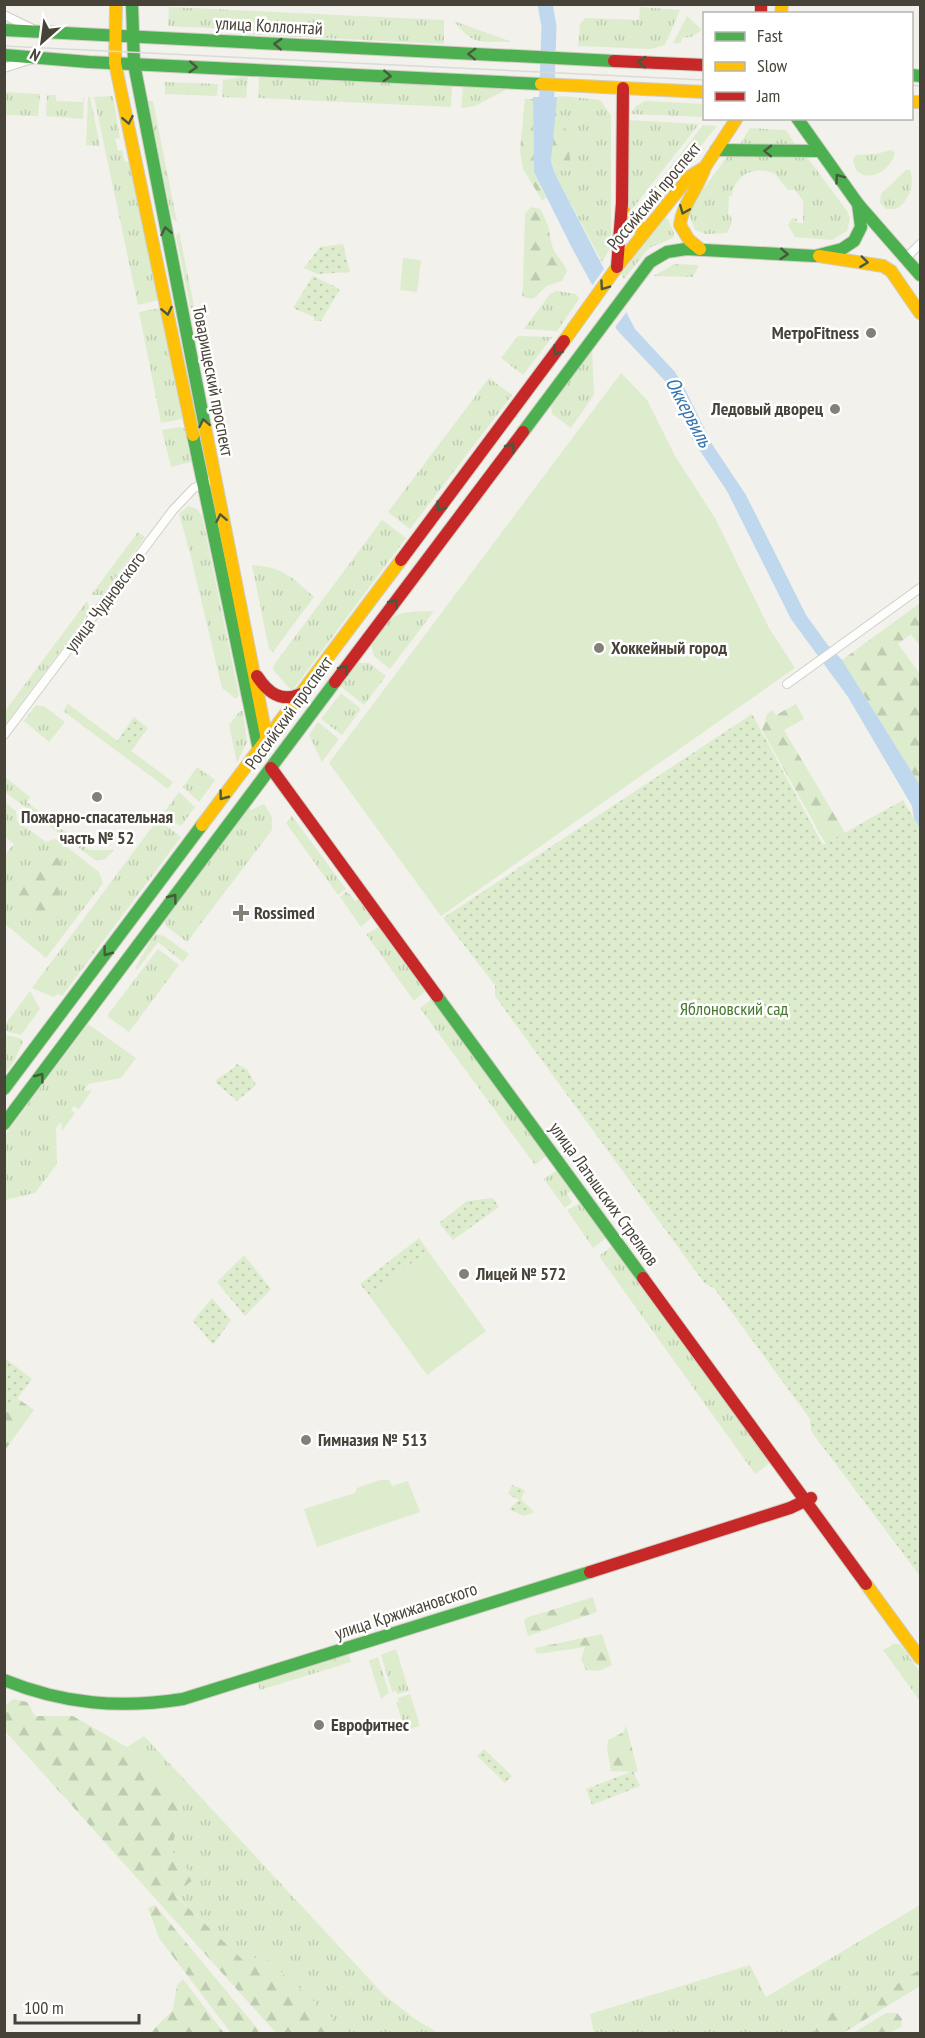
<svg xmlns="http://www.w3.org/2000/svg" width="925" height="2038" font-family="'PT Sans Narrow',sans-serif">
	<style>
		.grass { fill: url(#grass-tufts) }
		.forest { fill: url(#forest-firs) }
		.park { fill: url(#park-dots) }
		.pitch { fill: #ddeccd }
		.water { fill: #bfd8ed }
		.pier { fill: #f2f1ec }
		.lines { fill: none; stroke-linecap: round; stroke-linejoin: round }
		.river { stroke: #bfd8ed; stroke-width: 15 }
		.street-casing { stroke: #d0ceca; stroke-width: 10 }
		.fast-casing { stroke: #d0cec3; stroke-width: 14 }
		.slow-casing { stroke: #d0cec3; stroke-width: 14 }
		.jam-casing { stroke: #d0cec3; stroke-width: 14 }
		.street { stroke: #fdfdfc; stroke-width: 8 }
		.fast { stroke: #4caf50; stroke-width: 12 }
		.slow { stroke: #ffc107; stroke-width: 12 }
		.jam { stroke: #c62828; stroke-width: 12 }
		.tram { stroke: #dadad9; stroke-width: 1.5 }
		.oneway { stroke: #49593d }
		.poi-dot { fill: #848077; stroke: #fff; stroke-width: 2 }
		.labels { text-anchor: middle; stroke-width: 5; stroke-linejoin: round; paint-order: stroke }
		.street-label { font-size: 18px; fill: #484338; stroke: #fff }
		.poi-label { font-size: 18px; font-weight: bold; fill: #484338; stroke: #fff; text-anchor: start }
		.park-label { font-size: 18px; fill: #44782c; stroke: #fff }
		.water-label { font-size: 20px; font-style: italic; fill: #3474b1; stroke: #fff }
	</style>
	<defs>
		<pattern id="grass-tufts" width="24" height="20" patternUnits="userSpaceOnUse" patternTransform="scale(1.5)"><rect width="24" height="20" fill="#ddeccd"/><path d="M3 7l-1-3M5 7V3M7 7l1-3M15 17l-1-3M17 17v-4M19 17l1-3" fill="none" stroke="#bfccb1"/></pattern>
		<pattern id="forest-firs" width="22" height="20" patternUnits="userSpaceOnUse" patternTransform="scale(1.5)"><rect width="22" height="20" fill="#ddeccd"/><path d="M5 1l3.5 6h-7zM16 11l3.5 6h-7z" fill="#bfccb1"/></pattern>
		<pattern id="park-dots" width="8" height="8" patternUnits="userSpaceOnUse" patternTransform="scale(1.5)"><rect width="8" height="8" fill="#ddeccd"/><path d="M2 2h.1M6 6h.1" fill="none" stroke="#bfccb1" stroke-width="1.8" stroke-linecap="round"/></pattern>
	</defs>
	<rect width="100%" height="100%" fill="#f2f1ec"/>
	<g class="grass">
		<polygon points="169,7 444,20 444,44 245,34 229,29 168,26"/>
		<polygon points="640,7 680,10 665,45 651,49 578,46 580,24 585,18 639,20"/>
		<polygon points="687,16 702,30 691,37 682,38 681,43 673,43"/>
		<path d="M 454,21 L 512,42 C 481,41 474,47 454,21 Z"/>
		<polygon points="248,76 246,98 222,97 223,80"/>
		<polygon points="259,77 452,86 451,107 258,98"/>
		<polygon points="165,82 218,84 217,96 165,94"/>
		<polygon points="463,86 466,86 509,88 475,106 461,108"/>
		<polygon points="5,92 40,94 38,116 5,115"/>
		<polygon points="47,95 56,95 56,101 83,102 84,97 83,119 46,116"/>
		<polygon points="113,96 120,138 115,139 118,151 122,150 125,162 130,162 158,300 138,305 94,97"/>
		<polygon points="562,96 600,100 611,115 611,247 602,262 555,174 553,131 557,97"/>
		<polygon points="88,97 90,97 100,146 86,145"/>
		<polygon points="148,101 153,101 177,222 172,218"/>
		<polygon points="646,101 704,104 704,117 630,114 636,106"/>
		<polygon points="629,120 699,124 629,213"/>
		<polygon points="703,125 717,126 639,222 630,219"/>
		<polygon points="750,128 786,130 795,144 740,144"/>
		<path d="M 891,150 L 895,153 C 891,167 878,178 863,175 L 856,170 L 853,160 L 856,155 L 876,154 Z"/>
		<path d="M 727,157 L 807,157 L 847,211 L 850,218 L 847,231 L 832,240 L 795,237 L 788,225 L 792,218 L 797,219 L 797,223 L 803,223 L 803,201 L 795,190 L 788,190 L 775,174 C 755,165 735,174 732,196 L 729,196 L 728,215 L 731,216 L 732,223 L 727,233 L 706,234 L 695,230 L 689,214 L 692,204 Z"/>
		<path d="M 906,170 L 910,170 C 915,185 909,201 896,209 L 886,209 L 880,203 L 881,194 Z"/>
		<polygon points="665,218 668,219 674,233 673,238 649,248 624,279 621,274"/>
		<polygon points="179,232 216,414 212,415 176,236"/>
		<polygon points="675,264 699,265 693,277 653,276"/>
		<polygon points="557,291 576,294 579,299 557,331 524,329 550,294"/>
		<polygon points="160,308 182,419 161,423 139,312"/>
		<polygon points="518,336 552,337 523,375 501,358"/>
		<polygon points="592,349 594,395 571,428 552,414 551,405"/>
		<polygon points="489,378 512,395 410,529 388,512"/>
		<polygon points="180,427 185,429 191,462 171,467 162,430"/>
		<polygon points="188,506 197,509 202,516 239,695 236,699 222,688 190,553 179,514"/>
		<polygon points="382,520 406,538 292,691 274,671 273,666"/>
		<polygon points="138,532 145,537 102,595 91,595"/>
		<path d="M 252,565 C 283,567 292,577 314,597 L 273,652 L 269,649 Z"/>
		<polygon points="87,601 90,611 5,725 5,711"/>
		<path d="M 434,611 L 390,669 L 374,656 L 371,644 C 396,611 393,612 434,611 Z"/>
		<polygon points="357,663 369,663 386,676 364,705 340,686"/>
		<polygon points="341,693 361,709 342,735 321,719"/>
		<polygon points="68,704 173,782 168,789 63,711"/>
		<polygon points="36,705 45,707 65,722 49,742 24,721"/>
		<polygon points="240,711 243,711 247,742 237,763 229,725"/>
		<polygon points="318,722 339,739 322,762 309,735"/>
		<polygon points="197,767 215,780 199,802 183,787"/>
		<polygon points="5,777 30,797 27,802 89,850 114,850 104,860 95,860 5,792"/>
		<polygon points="179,792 195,807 181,826 163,814"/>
		<polygon points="5,802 16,811 17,821 46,842 55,839 59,841 99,872 103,883 46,958 5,924 4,856 14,844 5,837"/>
		<polygon points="264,804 272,817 272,830 187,942 167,927 165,920 249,808 251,810"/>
		<polygon points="292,816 346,889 338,895 286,823"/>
		<polygon points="158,819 181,837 62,996 58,994 53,997 32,988"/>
		<polygon points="347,891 355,901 359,899 372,917 361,927 340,897"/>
		<polygon points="379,927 425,991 414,1001 366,934"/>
		<polygon points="155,934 164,936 189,954 183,962 158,942 137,970 135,968"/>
		<polygon points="158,949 179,965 129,1032 107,1016"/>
		<polygon points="30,991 40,1009 21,1035 5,1031 5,1025"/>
		<polygon points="432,999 546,1156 535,1165 420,1008"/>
		<polygon points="88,1024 136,1058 121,1078 88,1084 84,1091 92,1090 79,1109 74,1106 71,1110 75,1113 62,1131 61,1122 56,1128 57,1164 35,1193 5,1200 5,1135"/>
		<polygon points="5,1035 20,1038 23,1041 15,1060 5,1074"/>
		<polygon points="557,1170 571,1190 567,1194 572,1202 565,1208 544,1179"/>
		<polygon points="580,1203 606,1238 593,1248 567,1210"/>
		<polygon points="612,1246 770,1463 755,1474 599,1256"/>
		<polygon points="895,1644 900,1644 920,1672 920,1701 883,1650"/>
		<polygon points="396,1649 409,1691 397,1694 396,1691 392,1692 381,1655"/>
		<polygon points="348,1653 351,1662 260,1690 257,1681"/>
		<polygon points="378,1657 389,1693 381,1699 369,1661"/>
		<polygon points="410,1694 420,1726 408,1730 407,1727 404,1727 396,1702 399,1701 398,1698"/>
		<polygon points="144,1736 384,1995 415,2019 438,2033 349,2033 261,1954 247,1965 175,1894 171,1850 182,1810 178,1793 127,1747"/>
		<polygon points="920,1905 920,1969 860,2009 834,2012 821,2019 814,2033 594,2033 590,2014 750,1965 766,1997"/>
	</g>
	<g class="forest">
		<polygon points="525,99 533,99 534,172 546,198 542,200 523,169 520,151"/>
		<polygon points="555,108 558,120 555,128 565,127 567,138 579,145 576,150 569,151 571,165 567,172 561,167 557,170 563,185 561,186 551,161"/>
		<path d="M 532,207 L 540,209 C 550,226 548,228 552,245 C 554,255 564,261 567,271 L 562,281 C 557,283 551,284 547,286 C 536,294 537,303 522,296 L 523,287 L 525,213 Z"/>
		<polygon points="920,603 920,646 911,634 898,644 920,674 920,785 842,660"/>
		<polygon points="796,704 804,719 784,730 850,841 879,939 762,730 767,714 773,710 776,715"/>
		<path d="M 40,855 L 58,858 L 68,872 L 64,877 L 66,880 L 60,892 L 61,898 L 58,903 L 61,910 L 58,917 L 52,918 L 50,915 L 32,914 L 30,902 L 18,900 L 18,886 L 28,883 C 29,874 32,860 40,855 Z"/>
		<polygon points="17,1398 34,1410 5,1450 4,1409 8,1411"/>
		<polygon points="593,1597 597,1612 528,1636 524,1621 526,1618"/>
		<polygon points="602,1634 612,1665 599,1671 586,1670 581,1659 585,1647 537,1654 535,1648"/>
		<polygon points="13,1699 27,1702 35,1716 73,1716 127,1747 178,1793 182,1810 171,1850 195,1878 175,1895 247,1964 261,1954 349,2033 276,2033 5,1731 5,1706"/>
		<polygon points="626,1725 638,1772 611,1771 607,1748 608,1740 624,1732"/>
		<polygon points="155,1905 261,2033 231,2033 159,1938 148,1908"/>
		<polygon points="920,1969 920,1986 843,2033 814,2033 821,2019 834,2012 860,2009"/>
		<polygon points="183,1979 224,2033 150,2033 173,2010 177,1985"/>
		<polygon points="886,2013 897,2013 902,2019 901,2027 889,2033 853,2033"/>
	</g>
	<g class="park">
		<polygon points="343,244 350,272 317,274 304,268 320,247"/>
		<polygon points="313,276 340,289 321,321 314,321 314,317 293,308"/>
		<polygon points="752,714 823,845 903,800 920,829 920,1576 811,1431 810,1419 714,1288 705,1284 495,996 495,985 443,918"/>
		<polygon points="134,717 148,728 131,751 117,741"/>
		<path d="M 237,1064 L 247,1069 L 256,1085 L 237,1101 L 215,1082 C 219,1076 230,1073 237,1064 Z"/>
		<polygon points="493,1198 499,1207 453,1240 439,1223 467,1201"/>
		<polygon points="419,1238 428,1251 369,1295 360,1284"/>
		<polygon points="244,1255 271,1289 245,1316 217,1282"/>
		<polygon points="212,1298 231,1320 213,1345 193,1321"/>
		<polygon points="5,1358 32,1379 8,1411 5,1409"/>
		<polygon points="512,1485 525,1490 521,1499 534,1512 524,1516 509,1509 519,1500 508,1494"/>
		<polygon points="484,1749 512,1776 505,1783 477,1756"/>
		<polygon points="633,1771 640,1786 592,1805 586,1789"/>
	</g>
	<g class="pitch">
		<polygon points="403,258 421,260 417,292 400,290"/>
		<polygon points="621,373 647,400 675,456 715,518 769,628 795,668 441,916 329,763"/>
		<polygon points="428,1251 486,1331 427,1375 369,1295"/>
		<polygon points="380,1480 389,1480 392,1486 408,1481 420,1512 317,1547 304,1509 355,1493 357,1488"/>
	</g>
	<polygon class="water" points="533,97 557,97 551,161 555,174 635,329 675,372 684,387 712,444 746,495 806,615 827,644 842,660 920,785 920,829 914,818 912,806 848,697 791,619 727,491 692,439 674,395 666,382 617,330 572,248 534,172"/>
	<polygon class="pier" points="607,265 628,310 613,330 591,287"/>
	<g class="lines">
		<polyline class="river" points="545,4 549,26 546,118"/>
		<g class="street-casing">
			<g id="street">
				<polyline points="4,15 35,30"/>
				<polyline points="4,68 32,59"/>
				<polyline points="907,257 920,244"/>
				<polyline points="787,684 920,588"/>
				<polyline points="4,735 173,510 194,488 208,482"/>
			</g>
		</g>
		<g class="fast-casing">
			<g id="fast">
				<polyline points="132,4 134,64 205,427"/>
				<polyline points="4,30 614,61"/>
				<polyline points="4,55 89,62 541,84"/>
				<polyline points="912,75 920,76"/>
				<polyline points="716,150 820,151"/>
				<polyline points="858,204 920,275"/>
				<polyline points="523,432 650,262 667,252 686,249 815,256 842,249 854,241 861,227 858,204 797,118"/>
				<polyline points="193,435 259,750"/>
				<polyline points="437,996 643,1278"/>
				<polyline points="4,1089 202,825"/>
				<polyline points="4,1124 335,682"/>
				<path d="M 4,1680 C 63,1704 120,1709 183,1699 L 590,1572"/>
			</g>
		</g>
		<g class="slow-casing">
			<g id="slow">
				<polyline points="116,4 115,63 193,435"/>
				<polyline points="781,14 782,4"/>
				<polyline points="541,84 704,92"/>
				<polyline points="912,102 920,102"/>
				<polyline points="623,210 630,225 646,229"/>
				<path d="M 700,249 L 689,240 L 680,225 C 682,205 699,187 705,167"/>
				<polyline points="819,256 883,266 891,271 920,313"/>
				<polyline points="564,341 617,267 689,177 705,167 737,118"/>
				<polyline points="205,427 267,740"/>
				<polyline points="202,825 401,560"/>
				<polyline points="866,1584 920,1658"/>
			</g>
		</g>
		<g class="jam-casing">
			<g id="jam">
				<polyline points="761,4 761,14"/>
				<polyline points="614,61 704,65"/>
				<polyline points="617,267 622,203 623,88"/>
				<polyline points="401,560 564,341"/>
				<path d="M 257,676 C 268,693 281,703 301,694"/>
				<polyline points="335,682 523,432"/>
				<polyline points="271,768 437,996"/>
				<polyline points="643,1278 866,1584"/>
				<polyline points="590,1572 790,1508 811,1498"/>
			</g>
		</g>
		<use href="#street" class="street"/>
		<use href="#fast" class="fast"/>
		<use href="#slow" class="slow"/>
		<use href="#jam" class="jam"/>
		<g class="tram">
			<polyline points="4,46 704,80"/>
			<polyline points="912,85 920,86"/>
		</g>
	</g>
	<defs><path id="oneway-chevron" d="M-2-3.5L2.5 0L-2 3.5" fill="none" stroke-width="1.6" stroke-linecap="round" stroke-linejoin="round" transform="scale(1.5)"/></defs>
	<g class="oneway">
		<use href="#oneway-chevron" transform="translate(278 44) rotate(-177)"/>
		<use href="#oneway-chevron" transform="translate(472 54) rotate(-178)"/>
		<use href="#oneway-chevron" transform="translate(642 62) rotate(-177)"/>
		<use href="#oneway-chevron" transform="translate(193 67) rotate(3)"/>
		<use href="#oneway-chevron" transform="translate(387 76) rotate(3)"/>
		<use href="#oneway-chevron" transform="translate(128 120) rotate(79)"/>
		<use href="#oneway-chevron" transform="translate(768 151) rotate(-179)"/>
		<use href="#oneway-chevron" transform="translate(839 178) rotate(-126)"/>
		<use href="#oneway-chevron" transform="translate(684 210) rotate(112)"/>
		<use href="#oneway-chevron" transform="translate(166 231) rotate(-101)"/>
		<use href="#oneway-chevron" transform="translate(784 254) rotate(4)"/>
		<use href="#oneway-chevron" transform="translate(864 262) rotate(7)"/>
		<use href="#oneway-chevron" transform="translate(604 286) rotate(125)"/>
		<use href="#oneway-chevron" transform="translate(167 311) rotate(78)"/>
		<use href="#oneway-chevron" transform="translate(557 351) rotate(126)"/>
		<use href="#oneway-chevron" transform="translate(204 423) rotate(-101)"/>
		<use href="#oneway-chevron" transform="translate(511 447) rotate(-53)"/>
		<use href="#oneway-chevron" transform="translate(440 507) rotate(127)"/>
		<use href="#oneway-chevron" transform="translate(221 518) rotate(-101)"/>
		<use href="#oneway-chevron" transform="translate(394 603) rotate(-53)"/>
		<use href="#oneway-chevron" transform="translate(344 669) rotate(-53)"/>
		<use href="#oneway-chevron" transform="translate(223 796) rotate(127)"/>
		<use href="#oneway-chevron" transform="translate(173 898) rotate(-53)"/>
		<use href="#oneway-chevron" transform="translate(107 952) rotate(127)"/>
		<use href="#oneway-chevron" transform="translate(40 1077) rotate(-53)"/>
	</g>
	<g class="poi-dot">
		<circle cx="871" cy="333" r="6"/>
		<circle cx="835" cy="409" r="6"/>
		<circle cx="599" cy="648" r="6"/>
		<circle cx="97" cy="797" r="6"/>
		<path d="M238 904h6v6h6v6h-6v6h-6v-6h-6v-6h6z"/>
		<circle cx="464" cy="1274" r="6"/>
		<circle cx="306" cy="1440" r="6"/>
		<circle cx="319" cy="1725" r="6"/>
	</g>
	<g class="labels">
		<g class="street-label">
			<text transform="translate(269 26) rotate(3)" y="6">улица Коллонтай</text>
			<text transform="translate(654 196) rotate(-50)" y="6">Российский проспект</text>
			<text transform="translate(213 381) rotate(79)" y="6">Товарищеский проспект</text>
			<text transform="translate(105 602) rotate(-53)" y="6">улица Чудновского</text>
			<text transform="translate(289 713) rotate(-54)" y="6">Российский проспект</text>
			<text transform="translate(604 1194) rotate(54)" y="6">улица Латышских Стрелков</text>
			<text transform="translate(406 1611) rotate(-18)" y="6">улица Кржижановского</text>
		</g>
		<g class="poi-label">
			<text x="859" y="339" text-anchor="end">МетроFitness</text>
			<text x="823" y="415" text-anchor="end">Ледовый дворец</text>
			<text x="611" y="654">Хоккейный город</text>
			<text x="97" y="823" text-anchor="middle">Пожарно-спасательная<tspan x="97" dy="21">часть № 52</tspan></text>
			<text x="254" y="919">Rossimed</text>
			<text x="476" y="1280">Лицей № 572</text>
			<text x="318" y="1446">Гимназия № 513</text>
			<text x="331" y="1731">Еврофитнес</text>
		</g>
		<g class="park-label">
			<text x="734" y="1015">Яблоновский сад</text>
		</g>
		<g class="water-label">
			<text transform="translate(689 412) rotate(62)" y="7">Оккервиль</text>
		</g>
	</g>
	<rect width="925" height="2038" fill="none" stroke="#484338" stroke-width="12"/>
	<rect x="703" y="12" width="210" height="108" fill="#ffffff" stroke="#b6b4af" stroke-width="1.5"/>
	<rect x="715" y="32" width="30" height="9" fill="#4caf50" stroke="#b6b4af" stroke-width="1.5"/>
	<text x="757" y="42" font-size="18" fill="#484338">Fast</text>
	<rect x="715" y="62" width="30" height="9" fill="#ffc107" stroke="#b6b4af" stroke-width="1.5"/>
	<text x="757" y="72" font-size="18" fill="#484338">Slow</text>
	<rect x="715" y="92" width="30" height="9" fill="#c62828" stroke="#b6b4af" stroke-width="1.5"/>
	<text x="757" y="102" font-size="18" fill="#484338">Jam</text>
	<g transform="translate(42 42) rotate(208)" stroke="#ffffff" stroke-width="4.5" paint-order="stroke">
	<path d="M0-4.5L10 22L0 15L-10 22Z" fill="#484338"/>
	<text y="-9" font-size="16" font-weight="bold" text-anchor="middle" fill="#484338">N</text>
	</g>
	<path d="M15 2014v9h124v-9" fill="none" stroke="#484338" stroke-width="3"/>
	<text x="24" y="2014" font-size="18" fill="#484338" stroke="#ffffff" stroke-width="4.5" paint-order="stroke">100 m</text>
</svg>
